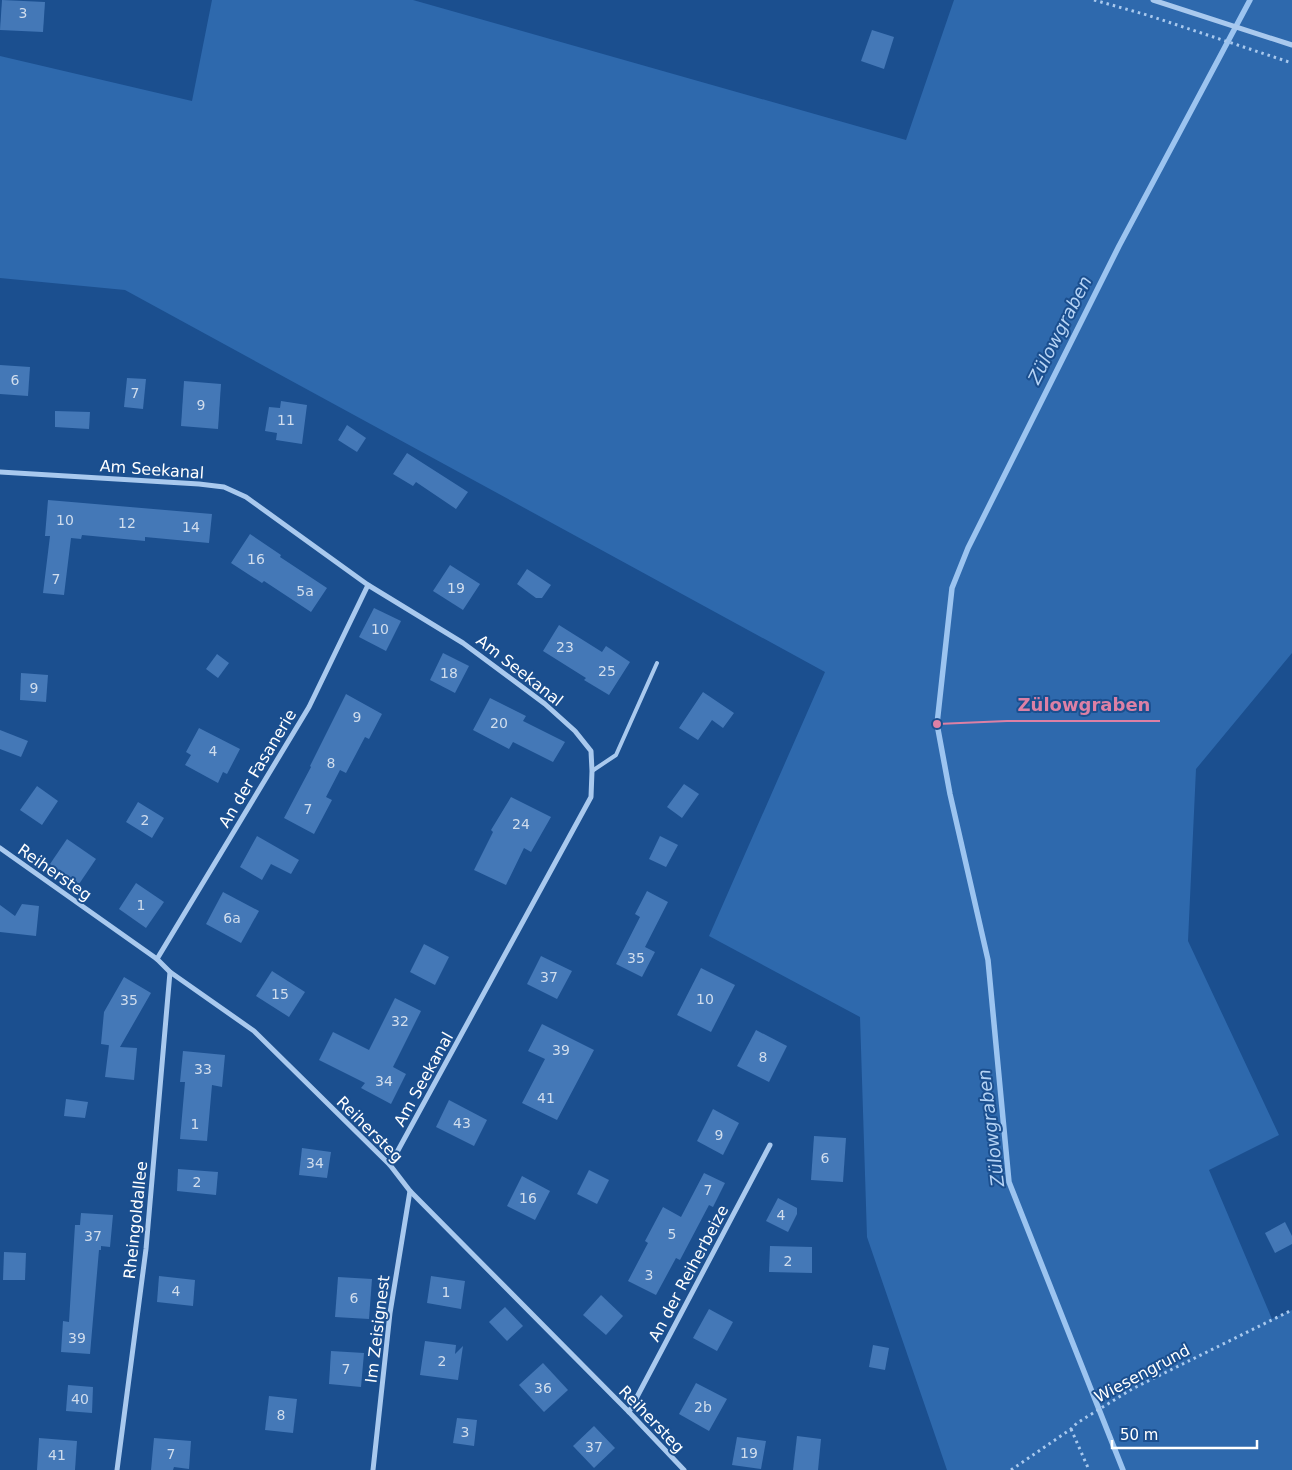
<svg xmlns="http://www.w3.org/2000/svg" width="1292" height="1470" font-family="'DejaVu Sans',sans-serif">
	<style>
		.green { fill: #2e69ad }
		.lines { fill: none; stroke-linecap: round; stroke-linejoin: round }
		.stream { stroke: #9cc4f0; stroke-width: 5.5 }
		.building { fill: #4478b7 }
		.path { stroke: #a9c9ee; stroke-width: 3; stroke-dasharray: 2.5 4; stroke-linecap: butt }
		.lane { stroke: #a9c9ee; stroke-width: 4 }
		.street { stroke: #a9c9ee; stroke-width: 5 }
		.labels { text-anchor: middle; stroke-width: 4; stroke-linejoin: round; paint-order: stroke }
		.number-label { font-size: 14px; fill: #d0dded }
		.street-label { font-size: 16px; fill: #fff; stroke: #1b4f8f }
		.water-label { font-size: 18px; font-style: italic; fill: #b5d3f5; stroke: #1b4f8f }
		.leader { fill: none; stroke: #dd80a5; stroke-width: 2 }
		.callout-dot { fill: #dd80a5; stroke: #1b4f8f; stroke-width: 2 }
		.callout-label { font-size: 18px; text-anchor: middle; font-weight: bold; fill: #dd80a5; stroke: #1b4f8f; stroke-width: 4; stroke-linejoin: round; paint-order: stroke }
	</style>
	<rect width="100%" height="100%" fill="#1b4f8f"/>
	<polygon class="green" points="212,0 413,0 906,140 954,0 1292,0 1292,653 1196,769 1188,941 1279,1135 1209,1170 1272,1319 1292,1310 1292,1470 947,1470 867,1237 860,1017 709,936 825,672 125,290 0,278 0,56 192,101"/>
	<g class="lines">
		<polyline class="stream" points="1123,1470 1009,1182 988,960 950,794 937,724 952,588 968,548 1119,246 1250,0"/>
	</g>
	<g class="building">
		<polygon points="2,0 45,2 43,32 0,30"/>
		<polygon points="872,30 894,37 884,69 861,61"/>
		<polygon points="0,365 30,367 28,396 0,394"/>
		<polygon points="127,378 146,379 143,409 124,407"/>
		<polygon points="184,381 221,384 218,429 181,426"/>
		<polygon points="281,401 307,405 302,444 276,440 277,433 265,431 269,407 280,408"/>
		<polygon points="55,411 90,412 89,429 55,427"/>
		<polygon points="347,425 366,438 357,452 338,440"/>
		<polygon points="407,453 468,492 456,509 416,482 413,486 393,474"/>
		<polygon points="48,500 212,514 209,543 145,537 145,541 82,535 81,539 71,538 64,595 43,593 50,536 45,536"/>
		<polygon points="250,534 281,555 280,557 327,588 311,612 264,581 262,583 231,563"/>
		<polygon points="450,565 480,584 463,610 433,591"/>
		<polygon points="527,569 551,585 542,598 536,598 517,584"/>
		<polygon points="374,608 401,621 386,651 359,637"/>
		<polygon points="559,625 602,652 606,646 630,662 609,695 584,680 586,678 543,651"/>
		<polygon points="443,653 469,666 455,693 430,680"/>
		<polygon points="217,654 229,663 218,678 206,669"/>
		<polygon points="21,673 48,675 46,702 20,700"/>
		<polygon points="703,692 734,713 723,728 712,720 698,740 679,728"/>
		<polygon points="346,694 382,714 369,739 365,737 346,773 340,770 326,797 332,800 314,834 284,818 311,767 310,766"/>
		<polygon points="490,698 526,716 523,721 565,742 553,762 513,742 509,749 473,730"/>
		<polygon points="199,728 240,749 227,774 223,772 218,783 185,765 191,755 186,752"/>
		<polygon points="0,730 28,741 21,757 0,749"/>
		<polygon points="684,784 699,794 682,818 667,807"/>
		<polygon points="37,786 58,801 42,825 20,810"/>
		<polygon points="511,797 551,817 531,852 524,848 506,885 474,870 493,832 491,830"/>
		<polygon points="138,802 164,818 152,838 126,822"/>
		<polygon points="257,836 299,860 291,874 271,864 262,880 240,867"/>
		<polygon points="660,836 678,845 666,867 649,859"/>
		<polygon points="67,839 96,859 79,884 50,864"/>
		<polygon points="136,883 164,902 146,928 119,909"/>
		<polygon points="647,891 668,902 645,947 655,952 642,977 616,964 640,917 635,914"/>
		<polygon points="223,892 259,911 241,943 206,924"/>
		<polygon points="22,904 39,906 36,936 0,932 0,905 15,916"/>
		<polygon points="424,944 449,957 435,985 410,972"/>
		<polygon points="541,956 572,971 557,999 527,984"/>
		<polygon points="701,968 735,985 711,1032 677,1015"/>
		<polygon points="272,971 305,992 289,1017 256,996"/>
		<polygon points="124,977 151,993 120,1047 137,1048 134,1080 105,1077 109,1045 114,1046 101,1044 104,1012"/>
		<polygon points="395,998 421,1011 393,1067 406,1074 391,1104 361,1088 365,1083 319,1060 333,1032 369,1050"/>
		<polygon points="542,1024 594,1050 557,1120 522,1103 545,1059 528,1051"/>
		<polygon points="756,1030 787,1046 769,1082 737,1066"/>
		<polygon points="183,1051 225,1055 222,1087 212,1085 207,1141 180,1139 185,1082 180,1082"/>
		<polygon points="66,1099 88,1102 85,1118 64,1116"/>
		<polygon points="449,1100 487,1120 474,1146 436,1127"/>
		<polygon points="713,1109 739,1123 723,1155 697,1141"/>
		<polygon points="814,1136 846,1138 843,1182 811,1180"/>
		<polygon points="302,1148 331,1152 327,1178 299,1175"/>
		<polygon points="178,1169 218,1172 216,1195 177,1191"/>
		<polygon points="589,1170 609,1180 597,1204 577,1194"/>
		<polygon points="704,1173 725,1183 713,1207 709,1205 680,1260 676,1258 656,1295 628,1281 648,1243 645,1241 663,1207 681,1217"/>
		<polygon points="522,1176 550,1191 535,1220 507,1206"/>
		<polygon points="778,1198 797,1208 797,1214 788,1232 766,1221"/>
		<polygon points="81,1213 113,1215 110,1247 101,1246 101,1250 99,1250 90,1354 61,1352 63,1321 69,1322 75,1225 80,1225"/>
		<polygon points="1285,1222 1292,1236 1292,1244 1275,1253 1265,1233"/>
		<polygon points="770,1246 812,1247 812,1273 769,1272"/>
		<polygon points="4,1252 26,1253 25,1280 3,1280"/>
		<polygon points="159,1276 195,1280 193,1306 157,1302"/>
		<polygon points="431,1276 465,1281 461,1309 427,1303"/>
		<polygon points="338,1277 372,1279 369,1319 335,1317"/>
		<polygon points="601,1295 623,1316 606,1335 583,1315"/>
		<polygon points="505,1307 523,1326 507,1341 489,1322"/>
		<polygon points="709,1309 733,1322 717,1351 693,1338"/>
		<polygon points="425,1341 456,1345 455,1354 463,1346 458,1380 420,1375"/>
		<polygon points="873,1345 889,1348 885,1370 869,1367"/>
		<polygon points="331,1351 364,1353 361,1387 329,1384"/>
		<polygon points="543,1363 568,1390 544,1412 519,1385"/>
		<polygon points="696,1383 727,1399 709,1431 679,1414"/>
		<polygon points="68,1385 93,1387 92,1413 66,1411"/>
		<polygon points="269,1396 297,1399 293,1433 265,1430"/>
		<polygon points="457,1418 477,1420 474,1446 453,1443"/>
		<polygon points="594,1426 615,1448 594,1468 573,1446"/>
		<polygon points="797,1436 821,1439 818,1470 793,1470"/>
		<polygon points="737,1437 766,1441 761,1469 732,1465"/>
		<polygon points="39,1438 77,1441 75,1470 37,1470"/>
		<polygon points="154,1438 191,1441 189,1469 174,1467 173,1470 151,1470"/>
	</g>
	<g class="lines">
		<g class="path">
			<polyline points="1094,0 1147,15 1292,63"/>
			<polyline points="1071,1429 1089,1470"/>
			<polyline points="1011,1470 1071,1429 1077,1423 1132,1389 1292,1310"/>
		</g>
		<polyline class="lane" points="592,771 616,755 657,663"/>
		<g class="street">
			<polyline points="1153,0 1292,45"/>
			<polyline points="0,472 199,484 224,487 246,497 368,585 463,643 545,704 575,731 591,751 592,771 591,797 390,1165"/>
			<polyline points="0,848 157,959 170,972 254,1031 390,1165 410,1191 629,1412 684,1470"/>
			<polyline points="157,959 309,707 368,585"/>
			<polyline points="629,1412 770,1145"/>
			<polyline points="117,1470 146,1249 170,972"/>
			<polyline points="373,1470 390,1313 410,1191"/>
		</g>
	</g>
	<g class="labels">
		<g class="number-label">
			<text x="23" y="18">3</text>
			<text x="15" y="385">6</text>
			<text x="135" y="398">7</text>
			<text x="201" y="410">9</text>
			<text x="286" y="425">11</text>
			<text x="65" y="525">10</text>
			<text x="127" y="528">12</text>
			<text x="191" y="532">14</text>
			<text x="256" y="564">16</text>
			<text x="56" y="584">7</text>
			<text x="456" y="593">19</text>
			<text x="305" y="596">5a</text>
			<text x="380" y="634">10</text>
			<text x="565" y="652">23</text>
			<text x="607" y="676">25</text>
			<text x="449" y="678">18</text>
			<text x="34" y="693">9</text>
			<text x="357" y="722">9</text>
			<text x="499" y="728">20</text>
			<text x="213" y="756">4</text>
			<text x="331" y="768">8</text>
			<text x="308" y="814">7</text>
			<text x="145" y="825">2</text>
			<text x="521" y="829">24</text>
			<text x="141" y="910">1</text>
			<text x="232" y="923">6a</text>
			<text x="636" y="963">35</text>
			<text x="549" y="982">37</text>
			<text x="280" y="999">15</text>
			<text x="705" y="1004">10</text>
			<text x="129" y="1005">35</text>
			<text x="400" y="1026">32</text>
			<text x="561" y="1055">39</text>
			<text x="763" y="1062">8</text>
			<text x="203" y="1074">33</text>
			<text x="384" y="1086">34</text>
			<text x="546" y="1103">41</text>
			<text x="462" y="1128">43</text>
			<text x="195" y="1129">1</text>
			<text x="719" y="1140">9</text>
			<text x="825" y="1163">6</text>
			<text x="315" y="1168">34</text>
			<text x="197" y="1187">2</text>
			<text x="708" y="1195">7</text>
			<text x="528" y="1203">16</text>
			<text x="781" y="1220">4</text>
			<text x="672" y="1239">5</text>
			<text x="93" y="1241">37</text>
			<text x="788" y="1266">2</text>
			<text x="649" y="1280">3</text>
			<text x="176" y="1296">4</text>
			<text x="446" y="1297">1</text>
			<text x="354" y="1303">6</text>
			<text x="77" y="1343">39</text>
			<text x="442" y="1366">2</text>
			<text x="346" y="1374">7</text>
			<text x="543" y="1393">36</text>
			<text x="80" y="1404">40</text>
			<text x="703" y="1412">2b</text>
			<text x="281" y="1420">8</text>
			<text x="465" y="1437">3</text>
			<text x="594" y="1452">37</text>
			<text x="749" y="1458">19</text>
			<text x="171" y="1459">7</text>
			<text x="57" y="1460">41</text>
		</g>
		<g class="street-label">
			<text transform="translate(152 469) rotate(4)" y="6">Am Seekanal</text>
			<text transform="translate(520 670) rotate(38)" y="6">Am Seekanal</text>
			<text transform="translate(257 768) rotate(-59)" y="6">An der Fasanerie</text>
			<text transform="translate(55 872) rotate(35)" y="6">Reihersteg</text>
			<text transform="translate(423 1079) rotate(-61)" y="6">Am Seekanal</text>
			<text transform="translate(370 1129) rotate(45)" y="6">Reihersteg</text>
			<text transform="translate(135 1220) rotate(-84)" y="6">Rheingoldallee</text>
			<text transform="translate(688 1273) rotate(-62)" y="6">An der Reiherbeize</text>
			<text transform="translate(377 1329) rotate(-83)" y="6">Im Zeisignest</text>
			<text transform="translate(1142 1373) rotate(-28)" y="6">Wiesengrund</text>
			<text transform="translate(652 1419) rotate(46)" y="6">Reihersteg</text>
		</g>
		<g class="water-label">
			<text transform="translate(1060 330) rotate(-63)" y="6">Zülowgraben</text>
			<text transform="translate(991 1128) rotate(-97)" y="6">Zülowgraben</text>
		</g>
	</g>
	<path class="leader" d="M937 724L1007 721H1160"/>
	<circle class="callout-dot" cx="937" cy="724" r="5"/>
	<g class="callout-label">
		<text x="1084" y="711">Zülowgraben</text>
	</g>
	<path d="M1112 1440v8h145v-8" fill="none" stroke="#ffffff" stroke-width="2.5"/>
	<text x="1120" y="1440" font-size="15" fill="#ffffff" stroke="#1b4f8f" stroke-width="4" paint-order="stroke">50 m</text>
</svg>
